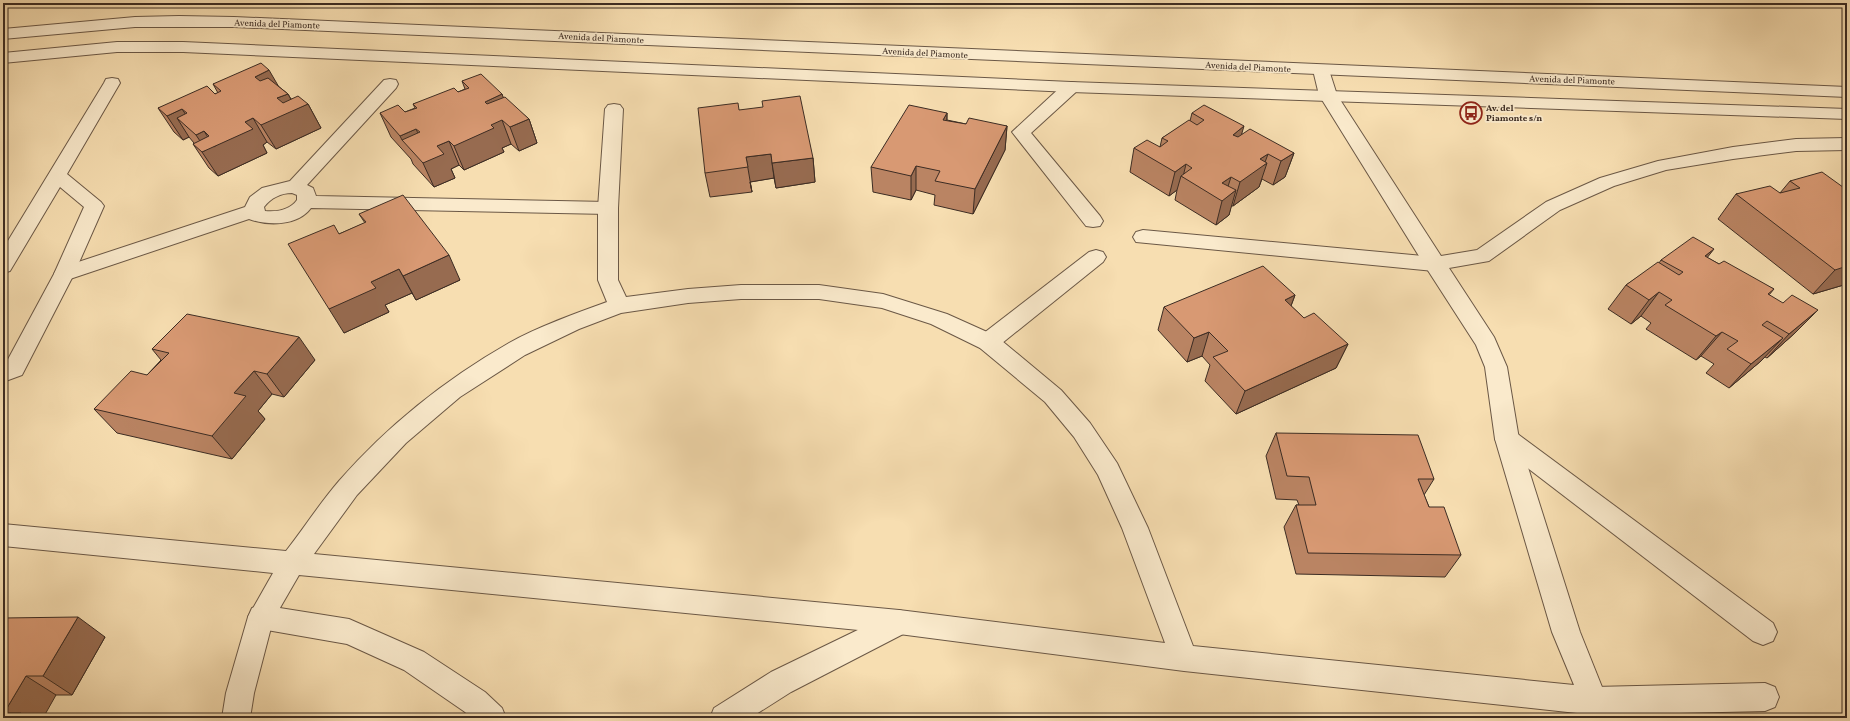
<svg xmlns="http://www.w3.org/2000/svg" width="1850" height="721" font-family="Vollkorn,serif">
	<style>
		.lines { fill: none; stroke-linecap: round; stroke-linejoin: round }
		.pedestrian-casing { stroke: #6b5846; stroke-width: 2 }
		.minor-casing { stroke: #6b5846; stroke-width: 2 }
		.tertiary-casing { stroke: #6b5846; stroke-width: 2 }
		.pedestrian { fill: #faeacc; fill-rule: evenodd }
		.minor { fill: #faeacc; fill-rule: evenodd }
		.tertiary { fill: #faeacc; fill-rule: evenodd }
		.wall { fill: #ba8463; stroke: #3c2c23 }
		.shaded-wall { fill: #976b50; stroke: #3c2c23 }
		.building { fill: #d89973; stroke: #3c2c23 }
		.labels { text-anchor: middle; stroke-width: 3.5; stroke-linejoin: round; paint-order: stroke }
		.far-street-label { font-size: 9px; fill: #3c2c23; stroke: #faeacc }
		.far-poi-label { font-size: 9px; font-weight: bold; fill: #3c2c23; stroke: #faeacc; text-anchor: start }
	</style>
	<rect width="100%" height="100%" fill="#f7deb1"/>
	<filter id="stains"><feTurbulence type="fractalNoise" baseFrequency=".005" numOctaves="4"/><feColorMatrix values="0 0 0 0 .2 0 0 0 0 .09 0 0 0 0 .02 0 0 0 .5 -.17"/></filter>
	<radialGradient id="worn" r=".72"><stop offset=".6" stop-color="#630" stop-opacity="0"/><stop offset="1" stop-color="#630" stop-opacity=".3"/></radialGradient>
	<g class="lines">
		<g class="pedestrian-casing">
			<g id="pedestrian">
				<path d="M 390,79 L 396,80 L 398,84 L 396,88 L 307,185 L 313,188 L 316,196 L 608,202 L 615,204 L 618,208 L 615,212 L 608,214 L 311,208 C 298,226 268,226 249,219 L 64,281 L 57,279 L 54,274 L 57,269 L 245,207 L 250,197 L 262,188 L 290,181 L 384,80 ZM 292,193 L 297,195 L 297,200 C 290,210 277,212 265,211 L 264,207 C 271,198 281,193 292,193 Z"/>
				<polygon points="1071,82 1077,83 1079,87 1077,91 1031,133 1100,216 1103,221 1100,226 1093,227 1086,226 1012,132 1065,83"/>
				<polygon points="1143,230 1434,257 1441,259 1444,264 1441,269 1434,271 1136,242 1133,237 1136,232"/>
				<polygon points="1096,250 1103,252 1106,257 1103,262 996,348 988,350 980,348 977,342 980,336 1089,252"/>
				<polygon points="1507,430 1515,432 1773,623 1777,632 1773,641 1763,645 1753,641 1499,446 1495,439 1499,432"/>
				<polygon points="261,605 349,619 424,652 485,692 502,708 506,718 471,718 465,712 404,670 347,644 261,629 252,626 248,617 252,608"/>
				<polygon points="899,610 909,613 912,622 909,631 791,692 750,718 710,718 714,708 771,672"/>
				<polygon points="1765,683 1775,687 1779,697 1775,707 1765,711 1594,715 1584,711 1580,701 1584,691 1594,687"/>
			</g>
		</g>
		<g class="minor-casing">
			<g id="minor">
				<path d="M 1321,65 L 1327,66 L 1329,70 L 1337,95 L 1441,256 L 1477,250 L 1546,202 L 1600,178 L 1658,161 L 1733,147 L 1796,139 L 1847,138 L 1847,150 L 1796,151 L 1733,159 L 1666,170 L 1614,186 L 1560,210 L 1489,261 L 1449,268 L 1494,337 L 1507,367 L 1519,439 L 1580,632 L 1604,692 L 1618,718 L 1588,718 L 1586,714 L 1184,671 L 899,634 L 299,575 L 273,620 L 254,693 L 250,718 L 222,718 L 226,693 L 248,617 L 273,573 L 3,546 L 3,524 L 286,551 C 304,528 320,503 339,481 C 387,426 446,379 509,343 C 540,326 574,314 607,302 L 598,280 L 598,208 L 605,109 L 608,105 L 614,104 L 620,105 L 623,109 L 618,208 L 618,280 L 626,297 L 688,289 L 741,285 L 819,285 L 883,294 L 947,314 L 996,336 L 1061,390 L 1090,423 L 1117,463 L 1148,528 L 1193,646 L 1574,685 L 1552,632 L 1495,439 L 1485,367 L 1476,345 L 1427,269 L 1319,95 L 1313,70 L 1315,66 ZM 741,299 L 819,299 L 882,308 L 931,324 L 980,348 L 1045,402 L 1074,437 L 1098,475 L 1122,528 L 1165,643 L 899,610 L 314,554 L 357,495 L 406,443 L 460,397 L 525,355 L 579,329 L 621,313 L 688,303 Z"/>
				<polygon points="112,78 118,79 120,83 67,174 101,202 104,206 74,274 22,375 3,382 3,364 6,363 54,274 84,207 60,187 10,271 3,273 3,249 104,83 106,79"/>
			</g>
		</g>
		<g class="tertiary-casing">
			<g id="tertiary">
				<polygon points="179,16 234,17 1847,87 1847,97 234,27 135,27 3,39 3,29 135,17"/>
				<polygon points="117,42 183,42 1071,82 1847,109 1847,119 1071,92 183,52 117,52 3,63 3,53"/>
			</g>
		</g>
		<use href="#pedestrian" class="pedestrian"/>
		<use href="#minor" class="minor"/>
		<use href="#tertiary" class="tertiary"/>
	</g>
	<g class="wall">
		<polygon points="462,81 502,94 503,98 529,119 537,143 519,151 511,144 502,148 504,152 464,170 459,165 451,169 455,178 434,187 413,164 411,159 391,137 380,113 405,112 415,108 413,104 458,92 465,89"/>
		<polygon points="213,84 278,86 288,94 291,99 308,104 321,128 276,149 267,142 263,145 267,153 218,176 209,168 193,144 194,143 189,137 183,140 174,132 158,108 218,93"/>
		<polygon points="739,110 813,158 815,182 776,188 774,178 750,182 752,192 710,197 705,173"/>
		<polygon points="947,113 947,120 966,124 1007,126 1005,150 973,214 934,205 935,195 916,190 911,200 873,192 871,167"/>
		<polygon points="1192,113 1242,134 1294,153 1285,177 1273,185 1262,179 1259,187 1233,206 1231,206 1229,215 1216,225 1175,200 1177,190 1169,196 1130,172 1134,148 1160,147 1162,138 1190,121"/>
		<polygon points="1790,181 1847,190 1847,284 1813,294 1718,219 1736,194 1780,193"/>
		<polygon points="359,214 460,280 416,300 412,293 385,305 389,312 344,333 339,234 365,223"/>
		<polygon points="1708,258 1719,264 1774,289 1769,295 1795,333 1767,358 1765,357 1761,361 1729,388 1706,373 1714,364 1701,356 1696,360 1646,329 1651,323 1641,316 1631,324 1608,309 1626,285 1659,263 1661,260"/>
		<polygon points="1295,295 1291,306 1304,318 1348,344 1336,368 1236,414 1205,381 1210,365 1202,356 1187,362 1158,330 1164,307"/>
		<polygon points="152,349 315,360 284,397 272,394 258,411 265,419 232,459 117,433 94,409 147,375 161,360"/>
		<polygon points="1276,433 1434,479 1424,495 1429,507 1461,555 1445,577 1296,574 1284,527 1296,505 1299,505 1297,500 1276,499 1266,456"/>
		<polygon points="3,618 105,637 72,695 56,695 3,718"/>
	</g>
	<g class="shaded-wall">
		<polygon points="269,70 283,94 268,100 255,77"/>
		<polygon points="288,94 296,109 308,104 321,128 276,149 261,125 277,98"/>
		<polygon points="502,94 511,118 502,120 511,144 502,148 504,152 464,170 454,146 485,102"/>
		<polygon points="182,109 198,133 177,118 189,137 183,140 167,116"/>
		<polygon points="947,113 946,137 943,120"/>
		<polygon points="253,118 267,142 263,145 267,153 218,176 202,152 206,150 196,135 204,131 214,147 245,122"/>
		<polygon points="529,119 537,143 519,151 510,127"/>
		<polygon points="1007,126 1005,150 973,214 975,189"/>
		<polygon points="1244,126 1237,150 1233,135"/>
		<polygon points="416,129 427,153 402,140 400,136"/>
		<polygon points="449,141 459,165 451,169 455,178 434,187 423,163 437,146"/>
		<polygon points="1294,153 1285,177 1273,185 1281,161"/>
		<polygon points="771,154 774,178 750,182 752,192 746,157"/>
		<polygon points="1268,154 1264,165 1267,163 1259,187 1233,206 1240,182 1260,159"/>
		<polygon points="813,158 815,182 776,188 772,163"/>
		<polygon points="1186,164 1183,177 1181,176 1177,190 1169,196 1175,172"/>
		<polygon points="916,166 916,190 911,200 911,176"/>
		<polygon points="1231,177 1224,199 1236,190 1229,215 1216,225 1222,201 1222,183"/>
		<polygon points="1714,249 1695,273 1705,256"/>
		<polygon points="449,255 460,280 416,300 403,276"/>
		<polygon points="1847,257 1847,284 1813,294 1835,270"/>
		<polygon points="399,269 412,293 385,305 389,312 344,333 329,309 371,282"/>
		<polygon points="1659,292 1641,316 1631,324 1649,300"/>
		<polygon points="1295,295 1286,319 1285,300"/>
		<polygon points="1818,310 1795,333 1767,358 1789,334"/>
		<polygon points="1209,332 1202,356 1187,362 1194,338"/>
		<polygon points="1722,332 1701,356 1696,360 1716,336"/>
		<polygon points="299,337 315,360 284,397 267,374"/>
		<polygon points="1783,338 1761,361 1729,388 1751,364"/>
		<polygon points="1348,344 1336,368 1236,414 1245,391"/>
		<polygon points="254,371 272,394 258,411 265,419 232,459 212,436 234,393"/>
		<polygon points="78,617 105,637 72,695 43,676"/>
		<polygon points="26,676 56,695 43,718 12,718 4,713"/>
	</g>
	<g class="building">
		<polygon points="261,63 269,70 255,77 260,81 268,78 288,94 277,98 283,103 298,96 308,104 261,125 253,118 245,122 253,129 202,152 193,144 209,136 204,131 196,135 177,118 187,113 182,109 167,116 158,108 207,86 215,94 221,91 213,84"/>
		<polygon points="481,74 502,94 485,102 487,104 505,97 529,119 510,127 502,120 491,125 494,128 454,146 449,141 437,146 444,154 423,163 402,140 420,132 416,129 400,136 380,113 398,105 405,112 417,108 413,104 454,88 458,92 469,88 462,81"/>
		<polygon points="800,96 813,158 772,163 771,154 746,157 748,167 705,173 698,108 738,103 739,110 763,107 762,101"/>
		<polygon points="909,105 947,113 943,120 966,124 969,118 1007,126 975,189 935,181 940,171 916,166 911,176 871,167"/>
		<polygon points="1204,105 1244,126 1233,135 1238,137 1250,129 1294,153 1281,161 1268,154 1260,159 1267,163 1240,182 1231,177 1222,183 1236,190 1222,201 1181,176 1192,168 1186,164 1175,172 1134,148 1147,140 1160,147 1168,141 1162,138 1189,120 1197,125 1204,120 1192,113"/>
		<polygon points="1822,172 1847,190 1847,266 1835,270 1736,194 1770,186 1780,193 1800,188 1790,181"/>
		<polygon points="403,195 449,255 403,276 399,269 371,282 376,288 329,309 288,244 334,225 339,234 366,222 359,214"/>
		<polygon points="1693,237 1714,249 1705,256 1719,264 1724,261 1774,289 1768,294 1783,303 1792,295 1818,310 1789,334 1767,321 1762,325 1783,338 1751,364 1727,349 1738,341 1722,332 1716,336 1665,305 1672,300 1659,292 1649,300 1626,285 1658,262 1679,275 1683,272 1661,260"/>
		<polygon points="1263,266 1295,295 1285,300 1304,318 1314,313 1348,344 1245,391 1213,357 1228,351 1209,332 1194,338 1164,307"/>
		<polygon points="187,314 299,337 267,374 254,371 234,393 246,396 212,436 94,409 131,371 147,375 169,353 152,349"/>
		<polygon points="1276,433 1418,435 1434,479 1418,479 1429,507 1444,507 1461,555 1308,553 1296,505 1316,505 1309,477 1287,476"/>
		<polygon points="78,617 43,676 26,676 4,713 21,713 18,718 3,718 3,618"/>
	</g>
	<defs>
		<g id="bus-ring" transform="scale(1.15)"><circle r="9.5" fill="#faeacc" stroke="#8f2418" stroke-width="1.5"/><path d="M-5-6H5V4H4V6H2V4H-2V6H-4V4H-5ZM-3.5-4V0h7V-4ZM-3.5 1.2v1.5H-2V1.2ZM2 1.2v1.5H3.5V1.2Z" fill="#8f2418"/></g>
	</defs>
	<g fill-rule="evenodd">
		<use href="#bus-ring" x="1471" y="113"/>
	</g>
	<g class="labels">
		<g class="far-street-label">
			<text transform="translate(277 24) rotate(2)" y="3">Avenida del Piamonte</text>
			<text transform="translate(601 38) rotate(3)" y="3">Avenida del Piamonte</text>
			<text transform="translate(925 53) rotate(3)" y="3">Avenida del Piamonte</text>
			<text transform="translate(1248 67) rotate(3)" y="3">Avenida del Piamonte</text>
			<text transform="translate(1572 80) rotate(2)" y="3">Avenida del Piamonte</text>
		</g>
		<g class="far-poi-label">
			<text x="1486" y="111">Av. del<tspan x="1486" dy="10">Piamonte s/n</tspan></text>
		</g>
	</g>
	<rect width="1850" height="721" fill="none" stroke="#f7deb1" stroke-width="16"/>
	<rect x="4" y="4" width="1842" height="713" fill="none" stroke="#3c2c23" stroke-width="2"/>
	<rect x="8" y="8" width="1834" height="705" fill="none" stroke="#3c2c23"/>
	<rect width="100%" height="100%" filter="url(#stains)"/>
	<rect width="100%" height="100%" fill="url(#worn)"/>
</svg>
